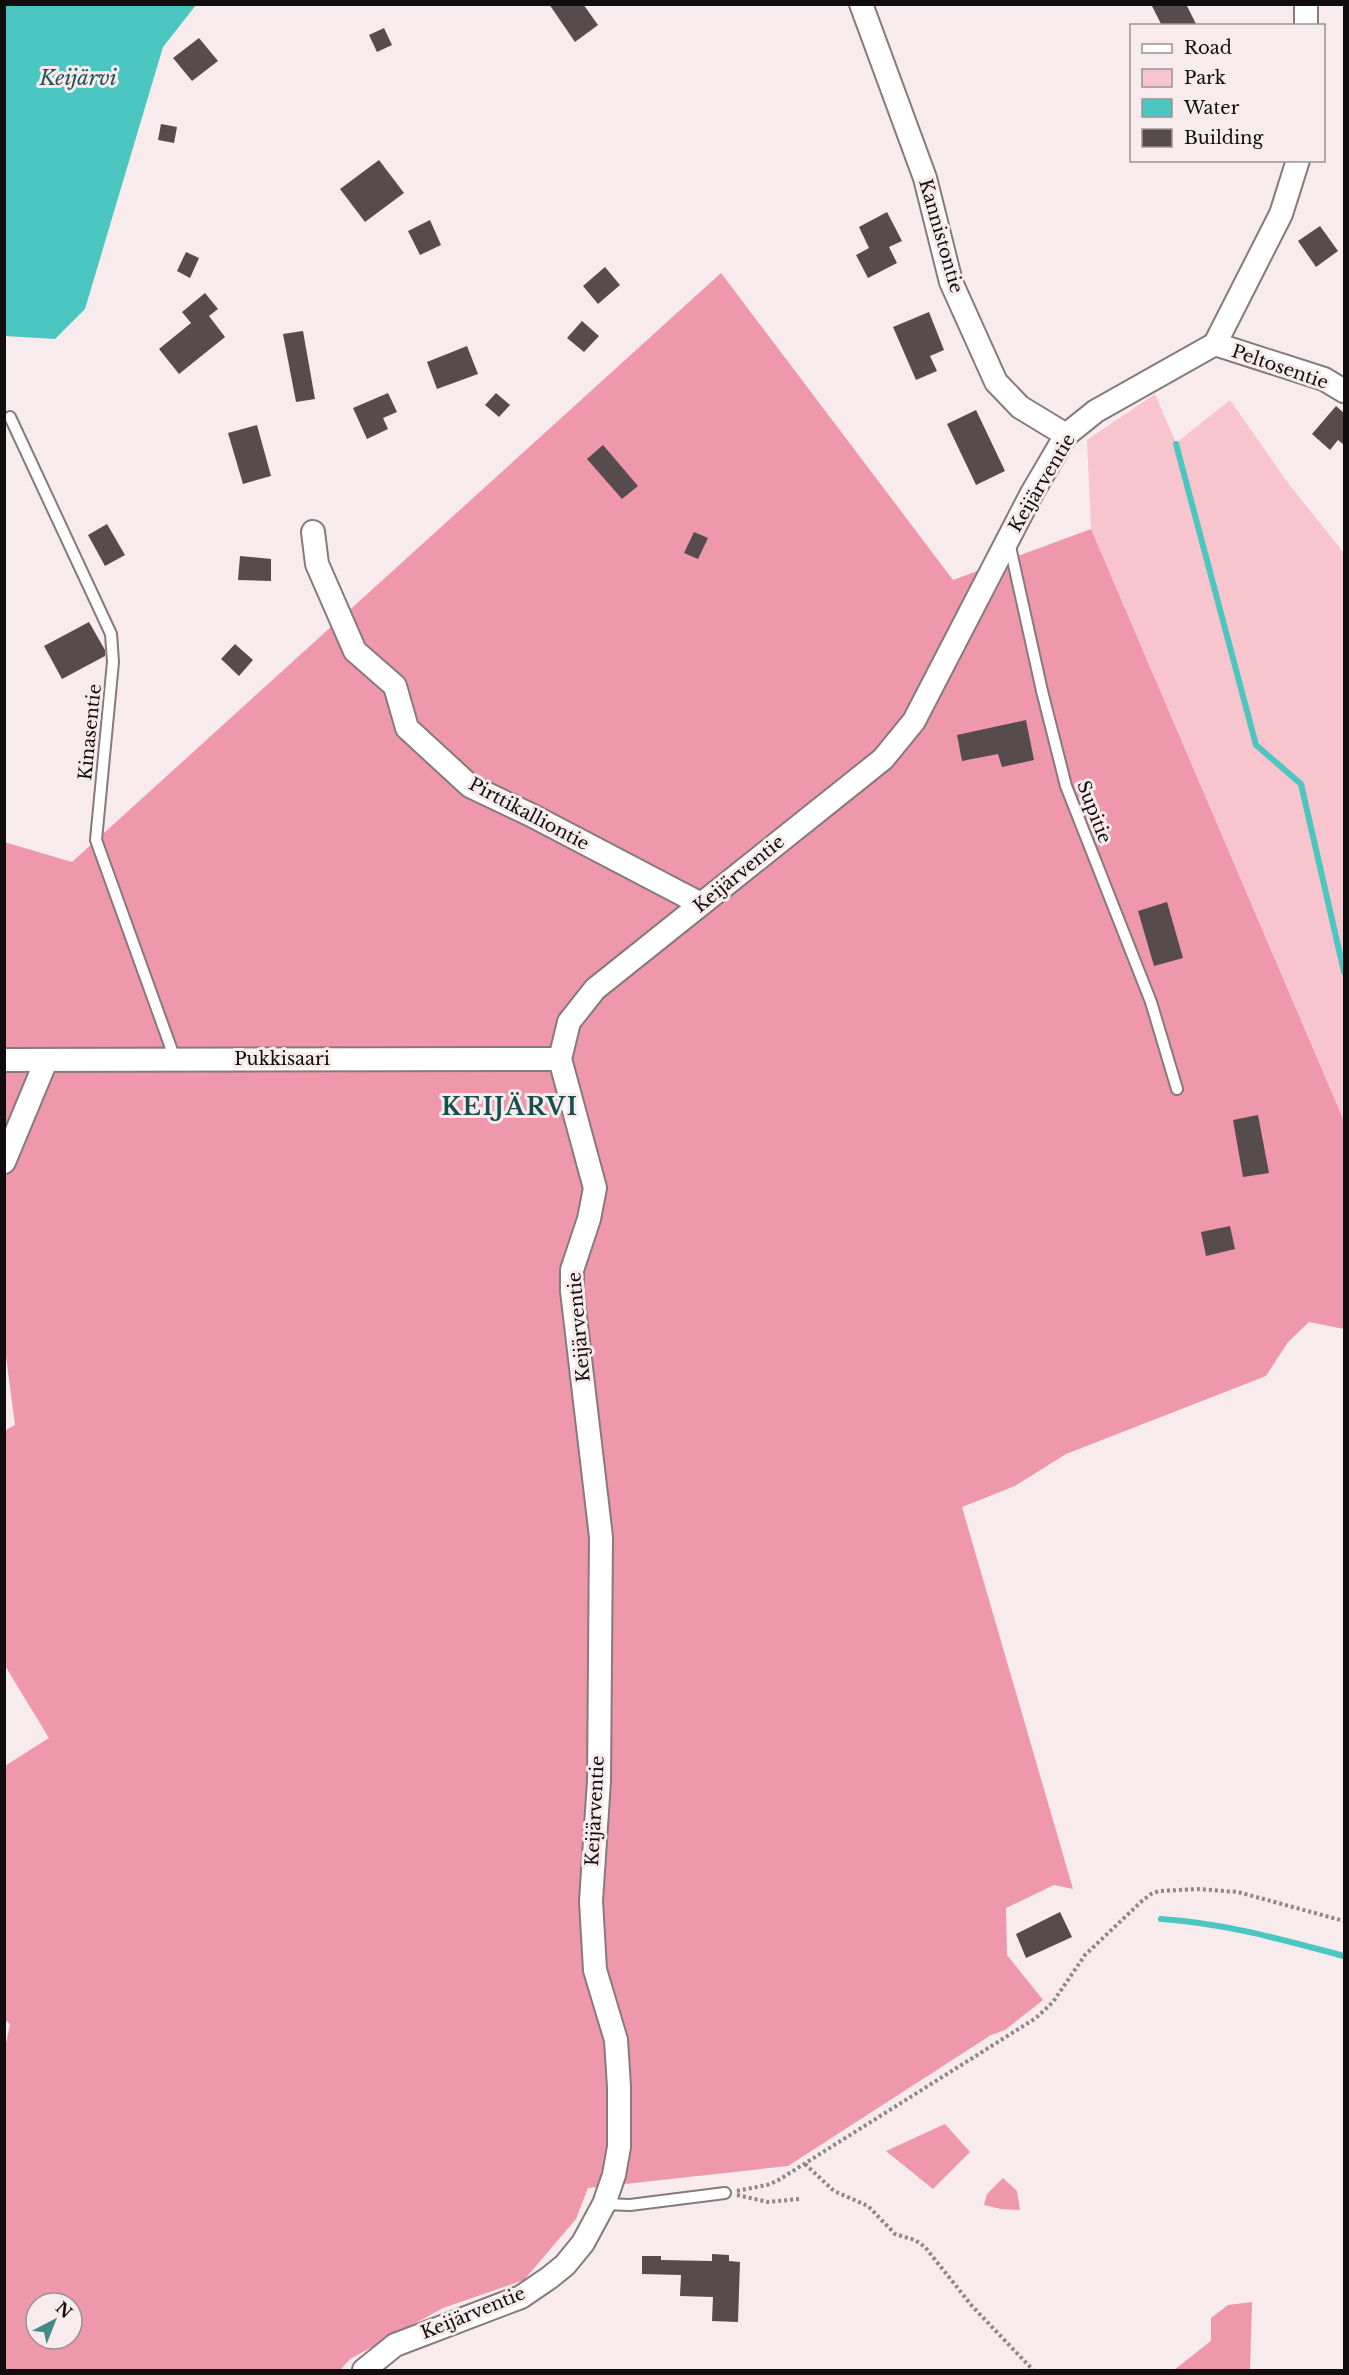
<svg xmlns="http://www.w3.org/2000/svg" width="1349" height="2375" font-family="'Libre Baskerville',serif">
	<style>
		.green { fill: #f8c5cf }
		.forest { fill: #ef97ab; fill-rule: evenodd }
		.water { fill: #4bc6c1 }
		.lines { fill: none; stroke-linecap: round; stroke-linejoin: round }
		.stream { stroke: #4bc6c1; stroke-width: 6 }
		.building { fill: #564c4e }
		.service-casing { stroke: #867a7c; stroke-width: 14 }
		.minor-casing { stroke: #867a7c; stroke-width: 26 }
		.path { stroke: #8e8688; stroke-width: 4; stroke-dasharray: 3 3; stroke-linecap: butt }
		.service { stroke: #fff; stroke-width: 10 }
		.minor { stroke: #fff; stroke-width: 22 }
		.labels { text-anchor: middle; stroke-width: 6; stroke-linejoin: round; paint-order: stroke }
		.street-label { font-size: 18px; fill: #110d0e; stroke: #f7ebed }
		.water-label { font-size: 20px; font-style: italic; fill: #215552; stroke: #f7ebed }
		.district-label { font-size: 24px; font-weight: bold; letter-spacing: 1.5px; fill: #13504e; stroke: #f7ebed }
	</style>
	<rect width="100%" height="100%" fill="#f7ebed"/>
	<polygon class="green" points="1155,394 1176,443 1230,400 1288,483 1344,553 1344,1121 1091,529 1087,440"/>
	<g class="forest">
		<path d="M 721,273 L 953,580 L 1091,529 L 1344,1121 L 1344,1329 L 1309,1322 L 1288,1342 L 1266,1376 L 1066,1454 L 1015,1486 L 962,1507 L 1073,1889 L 1054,1885 L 1006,1908 L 1007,1955 L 1043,2000 L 1005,2030 L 991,2035 L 788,2166 L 588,2188 L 576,2219 L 524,2280 L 443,2308 L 350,2359 L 340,2370 L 5,2370 L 4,2053 L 10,2024 L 4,2019 L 5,1766 L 49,1738 L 4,1664 L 4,1431 L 15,1425 L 4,1341 L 4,842 L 72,862 ZM 36,2303 L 72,2303 L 72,2339 L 36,2339 Z"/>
		<polygon points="945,2124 970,2152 933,2189 886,2151"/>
		<polygon points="1003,2178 1017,2191 1020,2210 1001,2209 984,2205 987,2194"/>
		<polygon points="1252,2302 1250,2370 1174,2370 1211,2341 1211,2318 1228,2305"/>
	</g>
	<polygon class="water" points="4,5 196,5 163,47 85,309 55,339 5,336"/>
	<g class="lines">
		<g class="stream">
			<polyline points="1176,444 1256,745 1301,784 1344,972"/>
			<path d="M 1161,1919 C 1224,1923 1284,1940 1344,1956"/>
		</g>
	</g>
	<g class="building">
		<polygon points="549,4 583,4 598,25 575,42"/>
		<polygon points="1151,4 1186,4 1197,26 1162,26"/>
		<polygon points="384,28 392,45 377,52 369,35"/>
		<polygon points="199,38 218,61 192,81 173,58"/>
		<polygon points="161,124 177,127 174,143 158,140"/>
		<polygon points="379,160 404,193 365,222 340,189"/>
		<polygon points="887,212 902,241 889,247 897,263 868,278 856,255 869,248 859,227"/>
		<polygon points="430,220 441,245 420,255 408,231"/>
		<polygon points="1320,226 1338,251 1316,267 1298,241"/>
		<polygon points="186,252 199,258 190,278 177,271"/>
		<polygon points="605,267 620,285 598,304 583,286"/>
		<polygon points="205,293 218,309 209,316 225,337 179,374 159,349 191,323 182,312"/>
		<polygon points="929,312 944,350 930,356 937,371 916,380 893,327"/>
		<polygon points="582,321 599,336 584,352 567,338"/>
		<polygon points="303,331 315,399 296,402 283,334"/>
		<polygon points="467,346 478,374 437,389 427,362"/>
		<polygon points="388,393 397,412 383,418 388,429 367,439 353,408"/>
		<polygon points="496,393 510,405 499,417 485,405"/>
		<polygon points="1336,406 1344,413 1344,445 1338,440 1330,450 1312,434"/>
		<polygon points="976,410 1005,471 976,485 947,424"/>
		<polygon points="257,425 271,476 243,484 228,433"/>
		<polygon points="603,445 638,486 622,499 587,459"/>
		<polygon points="107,524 125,555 105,566 88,535"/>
		<polygon points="694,532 708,538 698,559 684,553"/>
		<polygon points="240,556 271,559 271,581 238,580"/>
		<polygon points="89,622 105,650 105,656 62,679 44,646"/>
		<polygon points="235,644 253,660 239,676 221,659"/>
		<polygon points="1026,720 1034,760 1002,767 998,754 962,761 957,735"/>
		<polygon points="1167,902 1183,958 1154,966 1138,911"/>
		<polygon points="1258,1115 1269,1173 1243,1177 1233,1120"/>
		<polygon points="1230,1226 1235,1249 1206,1256 1201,1232"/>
		<polygon points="1060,1912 1072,1937 1026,1958 1016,1934"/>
		<polygon points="712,2254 729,2255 729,2261 740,2262 738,2322 712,2321 713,2297 680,2296 681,2275 642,2274 642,2256 661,2256 661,2260 712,2261"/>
	</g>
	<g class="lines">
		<g class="service-casing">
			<g id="service">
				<polyline points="10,417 111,634 113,662 96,840 175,1059"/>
				<polyline points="1009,542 1042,691 1066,786 1151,1002 1177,1089"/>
				<polyline points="604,2204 630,2205 725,2193"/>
			</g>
		</g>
		<g class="minor-casing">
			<g id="minor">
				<polyline points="861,4 925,178 951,282 996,382 1020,407 1066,435"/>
				<polyline points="1306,26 1306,4"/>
				<polyline points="1215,344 1324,379 1344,391"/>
				<polyline points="313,532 317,564 355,651 395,686 407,728 470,786 531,815 701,904"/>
				<polyline points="4,1060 560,1059"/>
				<polyline points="4,1162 46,1061"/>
				<polyline points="364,2370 395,2345 521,2297 549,2278 565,2265 583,2243 604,2204 614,2175 619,2147 619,2087 616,2040 595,1970 591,1901 599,1781 601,1537 572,1291 572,1270 589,1219 595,1188 560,1059 569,1022 595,989 883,759 914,721 1032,493 1066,435 1096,411 1215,344 1281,214 1298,160"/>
			</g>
		</g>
		<g class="path">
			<polyline points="805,2164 834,2191 868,2206 895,2234 915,2240 925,2247 972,2306 1033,2370"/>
			<polyline points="737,2191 767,2185 777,2181 1036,2018 1053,2002 1085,1955 1142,1901 1151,1894 1159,1891 1198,1889 1238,1892 1344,1921"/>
			<polyline points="737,2195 768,2202 799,2199"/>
		</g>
		<use href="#service" class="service"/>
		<use href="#minor" class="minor"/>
	</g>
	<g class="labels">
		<g class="street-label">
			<text transform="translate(941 236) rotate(74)" y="6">Kannistontie</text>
			<text transform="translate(1280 367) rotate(19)" y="6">Peltosentie</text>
			<text transform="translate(1042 483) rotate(-59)" y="6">Keijärventie</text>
			<text transform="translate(90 732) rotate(-84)" y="6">Kinasentie</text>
			<text transform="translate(1094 812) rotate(69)" y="6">Supitie</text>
			<text transform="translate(529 814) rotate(28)" y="6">Pirttikalliontie</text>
			<text transform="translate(739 874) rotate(-39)" y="6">Keijärventie</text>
			<text x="282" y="1065">Pukkisaari</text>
			<text transform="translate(579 1327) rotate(-95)" y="6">Keijärventie</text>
			<text transform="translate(595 1811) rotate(-87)" y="6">Keijärventie</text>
			<text transform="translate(473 2313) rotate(-22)" y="6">Keijärventie</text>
		</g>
		<g class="water-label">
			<text x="78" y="85">Keijärvi</text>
		</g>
		<g class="district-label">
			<text x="510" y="1115">KEIJÄRVI</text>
		</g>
	</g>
	<rect width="1349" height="2375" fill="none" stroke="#110d0e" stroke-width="12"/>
	<rect x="1130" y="24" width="195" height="138" fill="#f7ebed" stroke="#9b9294" stroke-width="1.5"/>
	<rect x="1142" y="44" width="30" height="9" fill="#ffffff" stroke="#9b9294" stroke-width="1.5"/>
	<text x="1184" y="54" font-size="18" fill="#110d0e">Road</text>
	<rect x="1142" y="69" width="30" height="18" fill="#f8c5cf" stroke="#9b9294" stroke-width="1.5"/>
	<text x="1184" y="84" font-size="18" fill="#110d0e">Park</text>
	<rect x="1142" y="99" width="30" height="18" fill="#4bc6c1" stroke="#9b9294" stroke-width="1.5"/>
	<text x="1184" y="114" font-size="18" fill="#110d0e">Water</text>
	<rect x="1142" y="129" width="30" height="18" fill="#564c4e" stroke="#9b9294" stroke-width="1.5"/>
	<text x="1184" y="144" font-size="18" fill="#110d0e">Building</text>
	<g transform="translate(54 2321) rotate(42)"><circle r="28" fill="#f7ebed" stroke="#9b9294" stroke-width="1.5"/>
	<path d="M0-4.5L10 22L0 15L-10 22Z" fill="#448b88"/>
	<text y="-9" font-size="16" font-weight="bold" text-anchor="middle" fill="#110d0e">N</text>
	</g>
</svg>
